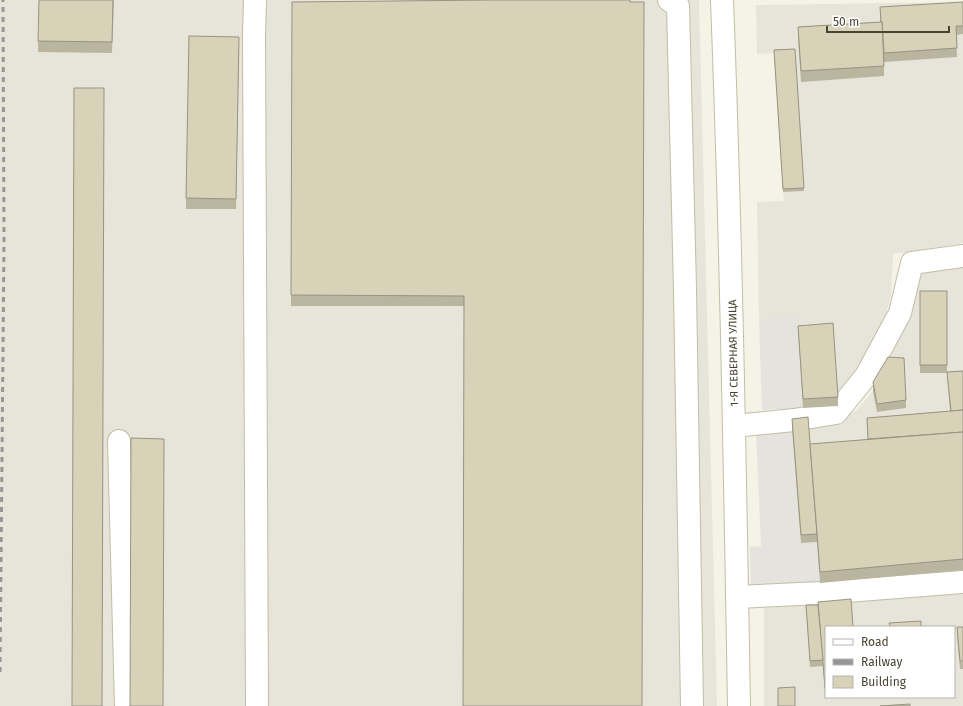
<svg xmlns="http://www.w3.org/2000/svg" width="963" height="706" font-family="'Fira Sans',sans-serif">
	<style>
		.industrial { fill: #e7e4da; fill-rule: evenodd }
		.parking { fill: #e5e3de }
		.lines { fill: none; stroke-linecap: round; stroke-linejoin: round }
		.minor-casing { stroke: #c1bea6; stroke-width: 24 }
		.minor { stroke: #fff; stroke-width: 22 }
		.rail { stroke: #969696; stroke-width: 3; stroke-dasharray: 5 5; stroke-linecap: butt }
		.wall { fill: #bab59f }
		.building { fill: #d8d2b9; stroke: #979382 }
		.labels { text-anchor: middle; stroke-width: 3; stroke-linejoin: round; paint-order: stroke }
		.street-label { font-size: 11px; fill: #484434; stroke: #fff }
	</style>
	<rect width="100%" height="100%" fill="#f5f3e5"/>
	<g class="industrial">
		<polygon points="0,0 699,0 717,706 0,706"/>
		<polygon points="963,2 963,243 893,254 891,295 878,343 838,406 798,334 798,316 759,320 757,202 784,201 783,192 804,191 774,53 757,54 756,5"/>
		<path d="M 963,265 L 963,706 L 764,706 L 764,608 L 821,604 L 817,542 L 801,543 L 792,427 L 839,420 L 857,410 L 873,391 L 888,365 L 921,274 ZM 826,627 L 954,627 L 954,697 L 826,697 Z"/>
	</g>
	<g class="parking">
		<polygon points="798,315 803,408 762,410 759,320"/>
		<polygon points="792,427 801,543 817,542 820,583 751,588 750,547 761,546 756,430"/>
	</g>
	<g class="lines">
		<g class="minor-casing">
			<g id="minor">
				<polyline points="255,0 254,35 257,706"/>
				<polyline points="669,0 678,6 685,289 692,706"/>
				<path d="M 722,0 C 731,235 735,471 739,706"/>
				<polyline points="734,426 794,420 836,413 866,376 900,313 912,263 963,256"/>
				<polyline points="119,441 126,706"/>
				<polyline points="737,597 821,593 963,582"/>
			</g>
		</g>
		<use href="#minor" class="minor"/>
		<polyline class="rail" points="0,672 4,241 3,0"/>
	</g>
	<g class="wall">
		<polygon points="114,0 112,53 38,52 38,41"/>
		<polygon points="491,0 464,306 291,306 292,2"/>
		<polygon points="963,2 963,34 956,35 957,57 884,62 884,76 801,82 798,38 798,27 880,22 880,7"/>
		<polygon points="239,48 236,209 186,209 186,198"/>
		<polygon points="795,49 804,191 783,192 774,50"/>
		<polygon points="920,291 947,291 947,372 963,371 963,570 820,583 817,542 801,543 792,427 792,419 810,447 868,439 867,418 950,411 947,373 920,373"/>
		<polygon points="798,326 838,397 838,406 803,408"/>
		<polygon points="873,382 906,400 906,408 877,412 873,391"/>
		<polygon points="806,605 826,627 826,696 825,696 823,665 823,666 810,667"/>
		<polygon points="957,627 963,627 963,669 960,669 957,636"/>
	</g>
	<g class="building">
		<polygon points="39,0 113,0 112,42 38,41"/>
		<polygon points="491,0 630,0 630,2 644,2 642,706 463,706 464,296 291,295 292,2"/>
		<polygon points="963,2 963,26 956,26 957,48 884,53 882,22 881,22 880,7"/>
		<polygon points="882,22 884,66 801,71 798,27"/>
		<polygon points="189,36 239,37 236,199 186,198"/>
		<polygon points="795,49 804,188 783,189 774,50"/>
		<polygon points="74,88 104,88 102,706 72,706"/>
		<rect x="920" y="291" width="27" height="74"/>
		<polygon points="833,323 838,397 803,399 798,326"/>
		<polygon points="888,357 904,358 906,400 877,404 873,382"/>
		<polygon points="963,371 963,410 951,411 947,372"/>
		<polygon points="963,410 963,432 868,439 867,418"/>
		<polygon points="808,417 817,534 801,535 792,419"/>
		<polygon points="963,432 963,559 820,572 810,444"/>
		<polygon points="131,438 164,439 163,706 130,706"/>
		<polygon points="851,599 853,627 826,627 826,688 825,688 818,602"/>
		<polygon points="806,605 818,605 823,660 810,661"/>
		<polygon points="921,621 921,627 890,627 889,623"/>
		<polygon points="957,627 963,627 963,661 960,661"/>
		<polygon points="795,687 795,706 778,706 778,688"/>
		<polygon points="910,704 910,706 880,706"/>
	</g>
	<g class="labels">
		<g class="street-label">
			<text transform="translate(733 353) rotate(-91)" y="4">1-Я СЕВЕРНАЯ УЛИЦА</text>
		</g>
	</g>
	<rect x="825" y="626" width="130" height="72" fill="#ffffff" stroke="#b6b4ae"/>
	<rect x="833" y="639" width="20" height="6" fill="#ffffff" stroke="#b6b4ae"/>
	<text x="861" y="646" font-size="12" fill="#484434">Road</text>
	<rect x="833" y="659" width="20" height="6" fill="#969696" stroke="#b6b4ae"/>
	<text x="861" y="666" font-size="12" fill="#484434">Railway</text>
	<rect x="833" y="676" width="20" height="12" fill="#d8d2b9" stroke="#b6b4ae"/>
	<text x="861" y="686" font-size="12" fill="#484434">Building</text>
	<path d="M827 26v6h122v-6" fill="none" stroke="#484434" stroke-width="2"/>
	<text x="833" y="26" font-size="12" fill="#484434" stroke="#ffffff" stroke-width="3" paint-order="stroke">50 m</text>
</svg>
